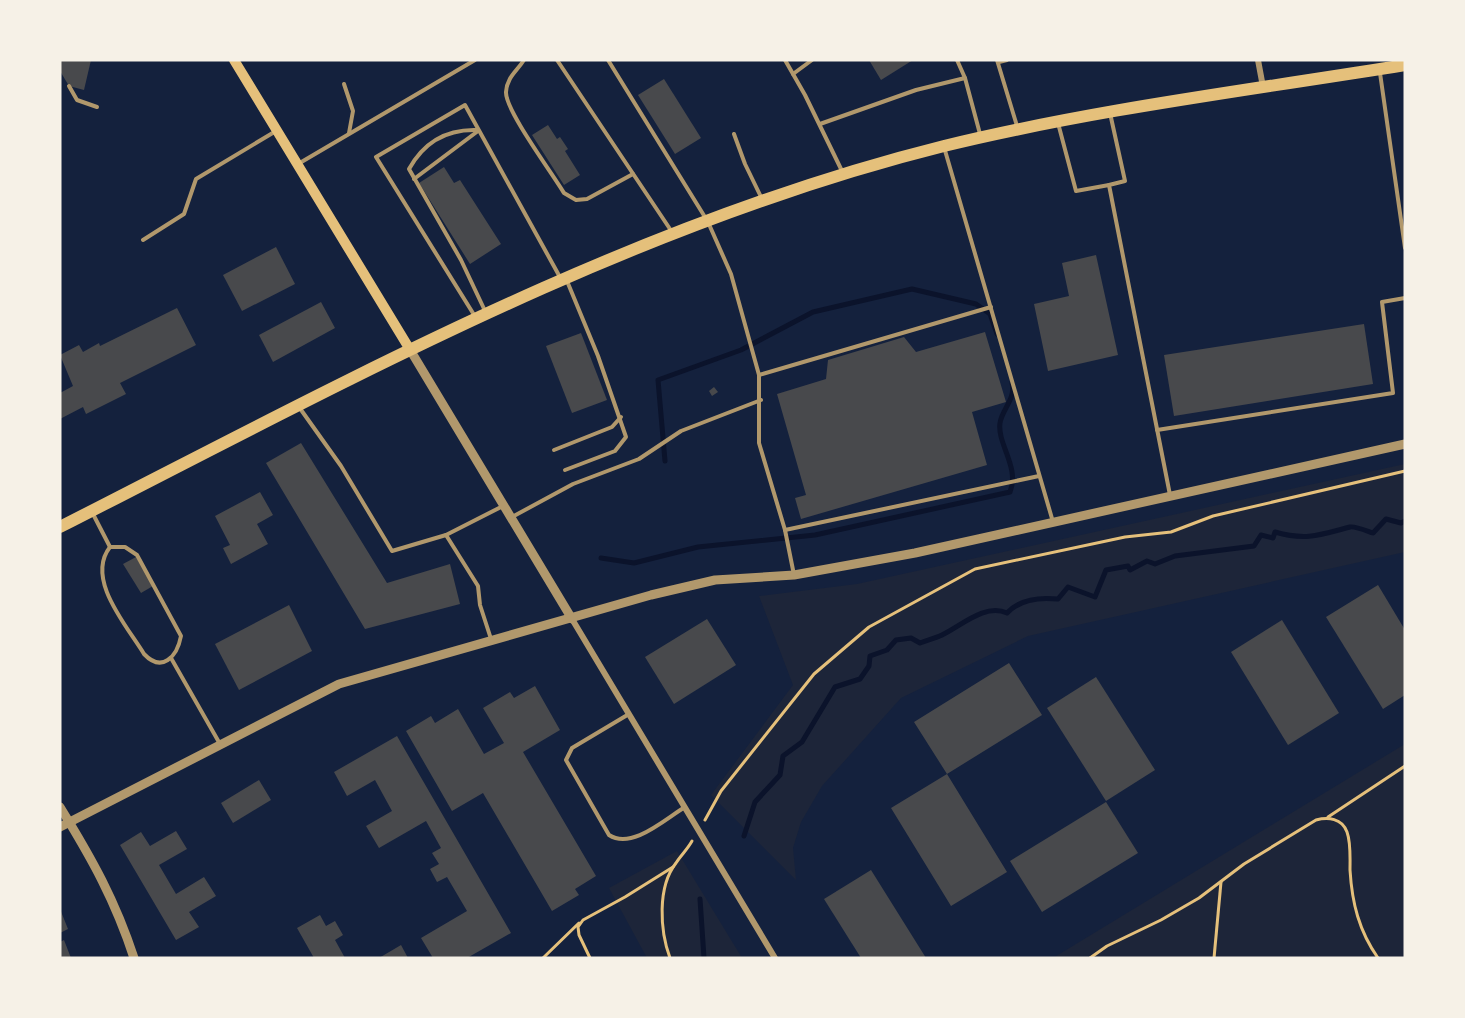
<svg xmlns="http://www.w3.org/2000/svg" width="1465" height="1018" font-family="'Golos Text',sans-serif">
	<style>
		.green { fill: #1d2539 }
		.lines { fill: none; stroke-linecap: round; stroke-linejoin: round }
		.stream { stroke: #0b132b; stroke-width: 5 }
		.building { fill: #48494c }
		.path { stroke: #e5c07b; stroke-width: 3 }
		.service { stroke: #b1986c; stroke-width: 4 }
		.minor { stroke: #b1986c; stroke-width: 6 }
		.tertiary { stroke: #b1986c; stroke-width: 9 }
		.secondary { stroke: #e5c07b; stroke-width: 10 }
		.primary { stroke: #e5c07b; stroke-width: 12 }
	</style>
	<rect width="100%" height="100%" fill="#14213d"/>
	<g class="green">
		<polygon points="1405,464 1405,552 1028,636 901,698 822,786 801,822 793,848 796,880 711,795 793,685 759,596 857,584"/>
		<polygon points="1405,744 1405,958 1053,958"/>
		<polygon points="677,851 742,958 647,958 609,888"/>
	</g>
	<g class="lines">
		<g class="stream">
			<polyline points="665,461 658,380 741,350 813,312 912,289 976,304 990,314 997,334"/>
			<path d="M 601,558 L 634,563 L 698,547 L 815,535 L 1010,492 C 1020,467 997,444 1000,423 C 1002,409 1016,399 1012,383"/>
			<path d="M 744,836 L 755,802 L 780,775 L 783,756 L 802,742 L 835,687 L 860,679 L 869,666 L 870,656 L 887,650 L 896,640 L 911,638 L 920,643 C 928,640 936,638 942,635 C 961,626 985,603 1007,613 C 1020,599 1039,597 1058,599 L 1068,587 L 1095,597 L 1106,570 L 1128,566 L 1130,570 L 1147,561 L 1155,564 L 1175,556 L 1254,546 L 1261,535 L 1273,538 L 1275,532 C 1306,541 1320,535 1350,527 C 1355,526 1367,531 1373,533 L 1386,519 L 1401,523 L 1405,521"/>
			<polyline points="700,899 704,958"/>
		</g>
	</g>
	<g class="building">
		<polygon points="60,60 91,60 84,90 69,86 60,71"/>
		<polygon points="869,60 913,60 881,80"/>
		<polygon points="664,79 701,138 675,154 638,95"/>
		<polygon points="548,125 557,139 560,137 568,149 565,151 580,175 564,185 532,135"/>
		<polygon points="444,167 454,183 460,180 501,244 470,264 419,183"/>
		<polygon points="276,247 295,284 242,311 223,275"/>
		<polygon points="1096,255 1118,355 1048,371 1034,304 1069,296 1062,263"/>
		<polygon points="321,302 335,328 273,362 259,335"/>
		<polygon points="177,308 196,345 120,383 126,394 86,414 83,407 60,419 60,393 73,386 60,355 79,345 83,352 99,343 100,346"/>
		<polygon points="1364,324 1373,384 1174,416 1164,355"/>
		<polygon points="985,332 1006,402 972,412 987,465 801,519 795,498 806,495 777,394 826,379 828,360 904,337 916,352"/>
		<polygon points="581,333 607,400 572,413 546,346"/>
		<polygon points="714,387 718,392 712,396 709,391"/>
		<polygon points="301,443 387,583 450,564 460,604 365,629 266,463"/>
		<polygon points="260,492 273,515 257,524 268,544 231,564 223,548 230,545 215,516"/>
		<polygon points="136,557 153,586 141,593 123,564"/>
		<polygon points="1378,585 1405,630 1405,695 1383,709 1326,617"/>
		<polygon points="289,605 312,651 239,690 215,644"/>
		<polygon points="707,619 736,665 674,704 645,657"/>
		<polygon points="1282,620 1339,713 1288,745 1231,652"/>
		<polygon points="1009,663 1042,715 947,774 1007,872 951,906 891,808 947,774 914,722"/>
		<polygon points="1096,677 1155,770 1106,801 1047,708"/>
		<polygon points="535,686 560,730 523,752 596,876 575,889 579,895 552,911 483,793 452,811 406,731 431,716 435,723 458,709 484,754 504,743 483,708 510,692 514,698"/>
		<polygon points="397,736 511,933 467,958 433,958 421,938 467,911 447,877 437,882 430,869 439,864 432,853 441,848 426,821 379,848 366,826 392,811 375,780 347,796 334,772"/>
		<polygon points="259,780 271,800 233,823 221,803"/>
		<polygon points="1106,802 1138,853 1042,912 1010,861"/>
		<polygon points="176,831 187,849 159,865 176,894 204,877 216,896 189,912 199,927 176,940 120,845 141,832 150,846"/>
		<polygon points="871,870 926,958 861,958 824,899"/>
		<polygon points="60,909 68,929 60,933"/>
		<polygon points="320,915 326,926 335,921 343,935 335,940 345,958 314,958 297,928"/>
		<polygon points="64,940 71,958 60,958 60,942"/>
		<polygon points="401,945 408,958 379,958"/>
	</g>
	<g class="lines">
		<g class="path">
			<polyline points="1328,817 1405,766"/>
			<polyline points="705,820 721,791 814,674 869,627 975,569 1125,537 1171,532 1213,516 1405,471"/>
			<polyline points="543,958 579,923"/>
			<polyline points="590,958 579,935 578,927 583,920 625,897 673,867"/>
			<path d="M 670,958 C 660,931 657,887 676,863 C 681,855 687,850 692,841"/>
			<path d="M 1090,958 L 1107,946 L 1161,920 L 1199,898 L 1244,864 L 1316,820 C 1328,817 1342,818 1347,832 C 1351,843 1350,858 1350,870 C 1352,903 1359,931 1378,958"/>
			<polyline points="1214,958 1221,882"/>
		</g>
		<g class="service">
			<path d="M 524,60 C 517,71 507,77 506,92 C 505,110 553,174 564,193 L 576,200 L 587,199 L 633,174"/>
			<polyline points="557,60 672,232"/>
			<polyline points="608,60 708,222 731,274 759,375 759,443 785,530 794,575"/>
			<polyline points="785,60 805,95 842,171"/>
			<polyline points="957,60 965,78 980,134"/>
			<polyline points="997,60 1017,126"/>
			<polyline points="999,62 1007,60"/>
			<polyline points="1380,73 1405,248"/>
			<polyline points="793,74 812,60"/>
			<polyline points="344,84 353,111 349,133"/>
			<polyline points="69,86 77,100 97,107"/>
			<polyline points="1110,113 1125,181 1109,185 1170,495"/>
			<polyline points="1058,123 1076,191 1109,185"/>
			<polyline points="820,124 916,90 965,78"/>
			<path d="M 477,130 C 447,129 424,142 409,169 L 461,260 L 486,313"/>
			<polyline points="734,134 745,164 762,199"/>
			<polyline points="944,147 1053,522"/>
			<polyline points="298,164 475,60"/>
			<polyline points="414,179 478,131"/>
			<polyline points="143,240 184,214 196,179 276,131"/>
			<polyline points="476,318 376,157 465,105 561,279"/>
			<polyline points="759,375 991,307"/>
			<polyline points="299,407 341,466 392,551 446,535 503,506"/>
			<polyline points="1157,430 1393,393 1382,302 1405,298"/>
			<polyline points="554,450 612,427 621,417"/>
			<polyline points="565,470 615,451 626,437 598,356 567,281"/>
			<polyline points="93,514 110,547"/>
			<polyline points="512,517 573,484 639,459 681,431 761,400"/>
			<polyline points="785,530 1039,476"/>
			<polyline points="446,535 478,586 480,605 491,639"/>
			<path d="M 110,547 L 125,547 L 137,555 L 181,636 C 177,657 162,673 144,654 C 127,626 85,579 110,547 Z"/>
			<polyline points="171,658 220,744"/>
			<path d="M 629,714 L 572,748 L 566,760 L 609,835 C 632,850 665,819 685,807"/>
		</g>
		<g class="minor">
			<polyline points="1258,60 1263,87"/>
			<polyline points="572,619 775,958"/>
		</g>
		<g class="tertiary">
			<polyline points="409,348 572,619"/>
			<path d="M 60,807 C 92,859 115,900 134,958"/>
			<polyline points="60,827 339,684 651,595 715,580 794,575 915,553 1405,444"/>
		</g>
		<polyline class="secondary" points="234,60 409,348"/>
		<path class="primary" d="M 60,527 C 345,382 631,224 944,146 C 1096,109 1251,90 1405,65"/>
	</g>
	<rect width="1465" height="1018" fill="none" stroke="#f6f1e7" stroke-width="123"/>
</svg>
